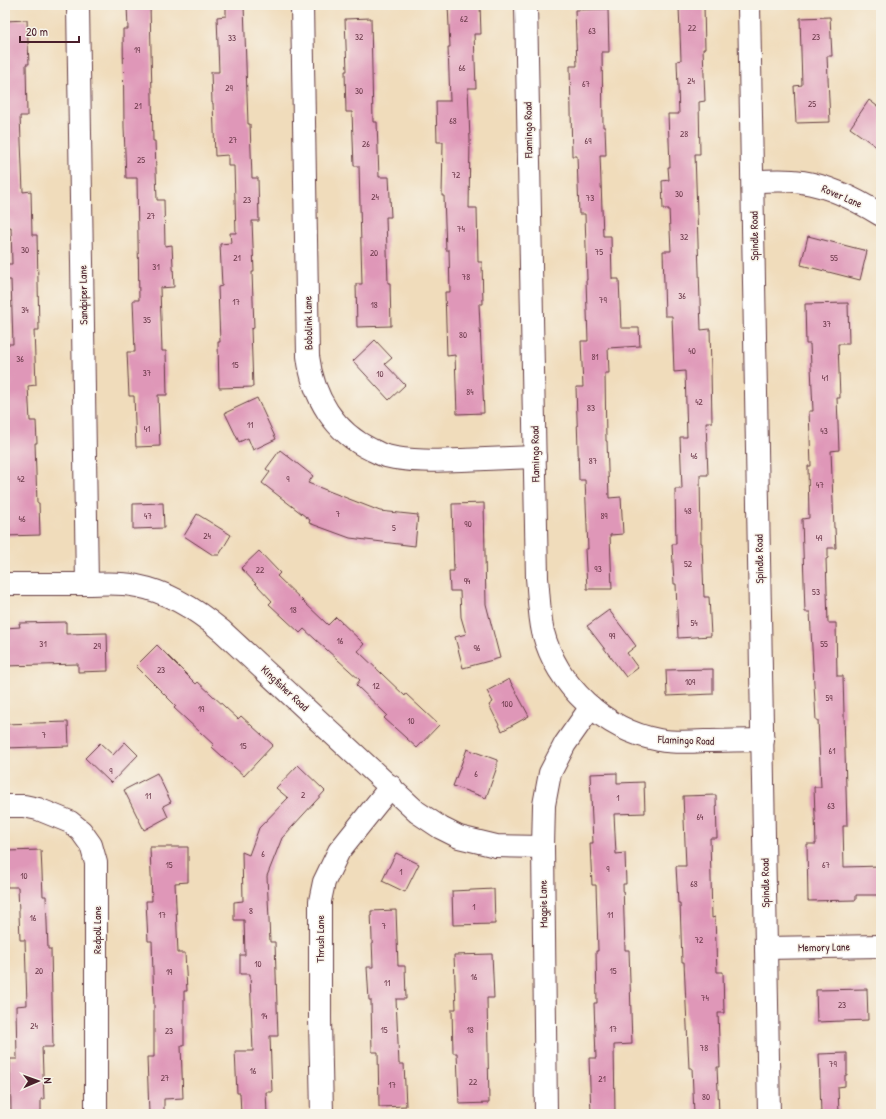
<svg xmlns="http://www.w3.org/2000/svg" width="886" height="1119" font-family="'Patrick Hand',sans-serif">
	<style>
		.building { fill: #df97b8 }
		.lines { fill: none; stroke-linecap: round; stroke-linejoin: round }
		.street-casing { stroke: #633b41; stroke-width: 24 }
		.street { stroke: #fff; stroke-width: 22 }
		.labels { text-anchor: middle; stroke-width: 3; stroke-linejoin: round; paint-order: stroke }
		.number-label { font-size: 9px; fill: #6f3d4e }
		.street-label { font-size: 11px; fill: #4a1f2b; stroke: #f7f3e8 }
	</style>
	<rect width="100%" height="100%" fill="#f7f3e8"/>
	<filter id="ink" filterUnits="userSpaceOnUse"><feTurbulence type="fractalNoise" baseFrequency=".025" numOctaves="2"/><feDisplacementMap in="SourceGraphic" scale="8" xChannelSelector="R" yChannelSelector="G"/><feConvolveMatrix kernelMatrix="1 2 1 2 8 2 1 2 1" color-interpolation-filters="sRGB"/></filter>
	<filter id="wash" filterUnits="userSpaceOnUse"><feTurbulence type="fractalNoise" baseFrequency=".012" numOctaves="4" result="noise"/><feDisplacementMap in="SourceGraphic" scale="16" xChannelSelector="R" yChannelSelector="G"/><feGaussianBlur stdDeviation="0.9" result="paint"/><feColorMatrix in="noise" values="0 0 0 0 0 0 0 0 0 0 0 0 0 0 0 0 0 1.4 0 .05"/><feComposite in="paint" operator="in"/></filter>
	<g filter="url(#wash)">
		<rect width="100%" height="100%" fill="#f0dcbb"/>
		<g id="blocks">
			<g class="building">
				<polygon points="127,5 150,5 153,141 155,141 157,200 164,200 165,246 172,245 174,287 160,288 162,351 166,351 167,395 158,395 160,446 136,447 134,396 129,396 127,352 135,352 133,300 139,300 137,178 126,178 124,127 123,29 128,29"/>
				<polygon points="226,5 244,5 248,124 250,124 252,178 258,178 259,221 252,221 254,272 252,272 254,328 251,329 253,387 219,388 218,342 220,342 218,287 222,286 220,244 231,243 230,233 236,233 234,166 228,166 228,155 215,156 213,103 212,103 211,72 219,72 217,17 226,16"/>
				<polygon points="448,5 480,5 481,34 474,34 476,88 468,88 470,140 469,208 477,208 478,262 482,262 483,304 479,304 484,413 457,414 455,355 447,356 445,292 450,292 449,250 446,250 444,196 442,196 443,142 437,142 436,101 450,101 448,47 450,47"/>
				<polygon points="704,6 705,49 703,49 705,101 699,102 700,154 695,154 701,330 710,329 711,370 712,422 706,422 708,475 700,475 701,543 702,543 704,597 709,597 711,636 678,638 676,584 674,584 672,544 676,544 675,489 682,489 680,437 687,437 685,371 674,372 672,316 665,316 663,251 671,251 669,209 663,209 662,181 669,180 668,167 670,167 668,114 679,114 677,61 681,60 679,7"/>
				<polygon points="608,9 609,52 602,52 603,127 605,127 606,155 600,155 603,236 611,236 612,279 619,279 621,328 639,328 640,346 608,348 609,373 605,373 606,441 607,441 609,498 621,497 623,534 610,535 612,589 587,589 585,549 588,549 585,480 579,480 576,387 583,387 581,341 588,341 586,280 587,280 585,214 579,214 577,156 572,156 570,66 577,66 575,10"/>
				<polygon points="830,17 832,56 827,56 830,122 796,123 794,86 802,85 800,18"/>
				<polygon points="371,18 373,122 377,122 379,177 389,177 391,217 386,217 388,283 390,283 391,326 357,327 356,284 362,284 359,166 354,166 352,112 346,112 345,71 347,71 345,19"/>
				<polygon points="27,20 29,64 26,64 27,116 20,116 23,192 31,191 32,235 37,235 39,330 34,330 36,385 28,386 30,421 36,421 37,443 35,443 37,503 39,503 40,535 5,536 5,344 13,344 11,280 5,280 5,264 12,264 11,227 6,228 5,192 5,21"/>
				<polygon points="869,100 881,109 881,150 850,128"/>
				<polygon points="808,236 867,251 860,280 801,265"/>
				<polygon points="848,303 849,344 838,344 840,398 837,398 839,450 831,451 834,528 835,528 836,548 828,548 828,558 826,559 828,623 836,623 837,676 843,676 847,826 843,826 844,867 881,866 881,895 856,895 856,900 808,901 807,844 816,844 814,787 821,787 818,720 816,720 810,612 805,612 802,519 809,518 808,466 811,466 809,411 813,411 810,344 806,344 805,304"/>
				<polygon points="375,340 392,358 385,364 405,385 389,400 353,361"/>
				<polygon points="257,398 276,439 253,450 248,438 239,442 225,413"/>
				<polygon points="280,450 313,476 308,483 380,511 418,515 415,546 350,538 309,523 310,520 262,483 270,472 266,469"/>
				<polygon points="163,503 164,528 133,529 133,504"/>
				<polygon points="484,503 486,604 500,658 463,668 455,637 466,634 461,617 460,591 450,591 449,571 454,571 452,504"/>
				<polygon points="197,514 231,535 219,555 213,555 184,536"/>
				<polygon points="259,551 280,573 277,576 328,625 336,617 364,644 358,651 405,696 406,694 439,725 417,748 384,718 387,715 356,685 360,680 304,629 300,633 269,604 272,601 241,568"/>
				<polygon points="609,610 636,646 627,653 638,668 626,677 587,626"/>
				<polygon points="66,622 66,634 107,633 108,671 78,672 78,664 5,666 5,628 20,627 19,623"/>
				<polygon points="157,645 196,684 198,682 238,719 241,716 273,745 244,776 212,747 214,745 174,708 176,706 136,666"/>
				<polygon points="713,669 713,694 667,696 666,670"/>
				<polygon points="509,679 529,716 502,731 489,705 493,702 487,691"/>
				<polygon points="68,722 69,746 5,748 5,724"/>
				<polygon points="125,742 138,755 111,783 85,758 100,743 113,755"/>
				<polygon points="467,749 497,760 497,767 486,798 453,786"/>
				<polygon points="298,765 325,791 282,838 267,876 270,942 275,942 278,1036 270,1036 272,1092 266,1092 267,1114 241,1114 240,1093 237,1093 235,1051 253,1051 250,974 240,974 240,955 245,955 244,920 234,920 234,902 243,901 242,852 249,855 259,828 288,798 276,788"/>
				<polygon points="157,773 171,802 163,806 168,817 144,830 124,790"/>
				<polygon points="617,773 617,783 644,782 645,813 614,814 616,854 625,853 626,884 623,884 625,950 629,950 632,1044 614,1045 615,1114 591,1114 589,1058 596,1058 594,1003 597,1003 596,951 598,951 596,885 592,885 590,843 593,843 590,774"/>
				<polygon points="716,795 717,838 710,838 712,918 715,917 717,972 723,972 724,1013 718,1013 720,1067 717,1067 719,1114 694,1114 692,1068 689,1068 684,962 682,962 680,903 678,903 676,866 686,866 683,796"/>
				<polygon points="150,847 188,847 188,882 175,883 178,953 185,953 187,991 184,991 184,1046 181,1046 183,1098 164,1099 164,1114 149,1114 147,1057 154,1057 154,1004 152,941 148,941 146,901 152,901"/>
				<polygon points="41,850 43,896 46,896 48,949 51,949 53,1047 42,1047 44,1099 41,1099 41,1114 11,1114 10,1059 17,1059 16,1006 27,1005 25,940 20,940 18,887 7,887 7,851"/>
				<polygon points="396,853 419,864 405,892 382,881"/>
				<polygon points="494,889 495,924 453,925 452,891"/>
				<polygon points="396,910 398,966 405,966 406,999 396,999 399,1064 404,1064 406,1106 379,1107 378,1052 372,1052 371,1000 369,1000 367,967 373,967 371,911"/>
				<polygon points="492,954 494,998 487,998 489,1103 459,1104 457,1053 453,1053 452,1009 456,1009 454,955"/>
				<polygon points="867,989 868,1020 817,1022 816,990"/>
				<polygon points="847,1053 847,1075 845,1075 845,1086 838,1087 839,1114 821,1114 819,1054"/>
			</g>
		</g>
	</g>
	<g filter="url(#ink)">
		<use href="#blocks" fill-opacity="0" stroke="#633b41" stroke-width="1"/>
		<g class="lines">
			<g class="street-casing">
				<g id="street">
					<polyline points="78,5 87,584"/>
					<path d="M 302,5 L 308,356 C 313,397 334,432 372,450 C 377,452 381,455 386,456 C 411,462 436,461 462,460 C 487,459 511,458 535,457"/>
					<path d="M 526,5 L 537,578 C 539,596 539,614 543,632 C 557,686 605,730 659,740 C 674,743 690,742 705,741 C 724,741 743,740 763,740"/>
					<polyline points="749,5 769,1114"/>
					<path d="M 753,181 C 769,181 786,179 802,182 C 830,186 857,200 881,215"/>
					<path d="M 5,584 C 32,584 58,584 85,584 C 102,584 119,582 137,586 C 169,592 197,610 222,631 L 417,812 L 441,828 L 459,837 L 496,846 L 543,847"/>
					<polyline points="5,806 24,806 38,809 70,822 81,831 91,845 96,863 96,1114"/>
					<polyline points="766,948 881,946"/>
					<polyline points="322,1114 320,1019 320,901 324,882 339,851 391,786"/>
					<polyline points="546,1114 543,847 544,805 550,773 565,744 591,707"/>
				</g>
			</g>
			<use href="#street" class="street"/>
		</g>
	</g>
	<g class="labels">
		<g class="number-label">
			<text x="464" y="22">62</text>
			<text x="692" y="31">22</text>
			<text x="592" y="34">63</text>
			<text x="359" y="40">32</text>
			<text x="816" y="40">23</text>
			<text x="232" y="41">33</text>
			<text x="137" y="53">19</text>
			<text x="462" y="71">66</text>
			<text x="691" y="84">24</text>
			<text x="586" y="87">67</text>
			<text x="229" y="91">29</text>
			<text x="359" y="94">30</text>
			<text x="812" y="107">25</text>
			<text x="138" y="109">21</text>
			<text x="453" y="124">68</text>
			<text x="684" y="137">28</text>
			<text x="233" y="143">27</text>
			<text x="588" y="144">69</text>
			<text x="366" y="147">26</text>
			<text x="141" y="163">25</text>
			<text x="456" y="178">72</text>
			<text x="679" y="197">30</text>
			<text x="375" y="200">24</text>
			<text x="590" y="201">73</text>
			<text x="247" y="203">23</text>
			<text x="151" y="219">27</text>
			<text x="461" y="232">74</text>
			<text x="684" y="240">32</text>
			<text x="25" y="253">30</text>
			<text x="599" y="255">75</text>
			<text x="374" y="256">20</text>
			<text x="237" y="261">21</text>
			<text x="834" y="261">55</text>
			<text x="156" y="270">31</text>
			<text x="466" y="280">78</text>
			<text x="682" y="299">36</text>
			<text x="603" y="303">79</text>
			<text x="236" y="305">17</text>
			<text x="374" y="308">18</text>
			<text x="25" y="313">34</text>
			<text x="147" y="323">35</text>
			<text x="827" y="327">37</text>
			<text x="463" y="338">80</text>
			<text x="692" y="354">40</text>
			<text x="595" y="360">81</text>
			<text x="20" y="362">36</text>
			<text x="235" y="368">15</text>
			<text x="147" y="376">37</text>
			<text x="380" y="377">10</text>
			<text x="825" y="381">41</text>
			<text x="470" y="395">84</text>
			<text x="699" y="405">42</text>
			<text x="591" y="411">83</text>
			<text x="250" y="428">11</text>
			<text x="147" y="432">41</text>
			<text x="824" y="434">43</text>
			<text x="694" y="459">46</text>
			<text x="593" y="464">87</text>
			<text x="21" y="482">42</text>
			<text x="288" y="482">9</text>
			<text x="820" y="488">47</text>
			<text x="688" y="514">48</text>
			<text x="338" y="517">7</text>
			<text x="148" y="519">47</text>
			<text x="604" y="519">89</text>
			<text x="22" y="522">46</text>
			<text x="468" y="527">90</text>
			<text x="394" y="531">5</text>
			<text x="207" y="539">24</text>
			<text x="819" y="541">49</text>
			<text x="688" y="567">52</text>
			<text x="598" y="572">93</text>
			<text x="260" y="573">22</text>
			<text x="467" y="584">94</text>
			<text x="816" y="595">53</text>
			<text x="293" y="613">18</text>
			<text x="694" y="626">54</text>
			<text x="612" y="639">99</text>
			<text x="340" y="644">16</text>
			<text x="43" y="647">31</text>
			<text x="824" y="647">55</text>
			<text x="97" y="649">29</text>
			<text x="477" y="651">96</text>
			<text x="161" y="673">23</text>
			<text x="690" y="685">109</text>
			<text x="376" y="689">12</text>
			<text x="829" y="701">59</text>
			<text x="507" y="707">100</text>
			<text x="201" y="712">19</text>
			<text x="411" y="724">10</text>
			<text x="44" y="738">7</text>
			<text x="243" y="749">15</text>
			<text x="832" y="754">61</text>
			<text x="111" y="774">9</text>
			<text x="476" y="777">6</text>
			<text x="303" y="798">2</text>
			<text x="148" y="799">11</text>
			<text x="618" y="801">1</text>
			<text x="831" y="809">63</text>
			<text x="700" y="820">64</text>
			<text x="263" y="857">6</text>
			<text x="169" y="868">15</text>
			<text x="826" y="868">67</text>
			<text x="608" y="872">9</text>
			<text x="401" y="875">1</text>
			<text x="24" y="879">10</text>
			<text x="694" y="887">68</text>
			<text x="474" y="910">1</text>
			<text x="251" y="914">8</text>
			<text x="162" y="918">17</text>
			<text x="610" y="918">11</text>
			<text x="33" y="921">16</text>
			<text x="384" y="929">7</text>
			<text x="699" y="943">72</text>
			<text x="258" y="967">10</text>
			<text x="39" y="974">20</text>
			<text x="613" y="974">15</text>
			<text x="169" y="975">19</text>
			<text x="474" y="980">16</text>
			<text x="387" y="986">11</text>
			<text x="705" y="1001">74</text>
			<text x="842" y="1008">23</text>
			<text x="264" y="1019">14</text>
			<text x="34" y="1029">24</text>
			<text x="613" y="1032">17</text>
			<text x="384" y="1033">15</text>
			<text x="470" y="1033">18</text>
			<text x="169" y="1034">23</text>
			<text x="704" y="1051">78</text>
			<text x="833" y="1067">79</text>
			<text x="253" y="1074">16</text>
			<text x="165" y="1081">27</text>
			<text x="602" y="1082">21</text>
			<text x="473" y="1085">22</text>
			<text x="392" y="1088">17</text>
			<text x="706" y="1100">80</text>
		</g>
		<g class="street-label">
			<text transform="translate(528 130) rotate(-91)" y="4">Flamingo Road</text>
			<text transform="translate(842 196) rotate(23)" y="4">Rover Lane</text>
			<text transform="translate(754 236) rotate(-91)" y="4">Spindle Road</text>
			<text transform="translate(83 295) rotate(-91)" y="4">Sandpiper Lane</text>
			<text transform="translate(308 323) rotate(-91)" y="4">Bobolink Lane</text>
			<text transform="translate(535 454) rotate(-91)" y="4">Flamingo Road</text>
			<text transform="translate(759 559) rotate(-91)" y="4">Spindle Road</text>
			<text transform="translate(285 688) rotate(43)" y="4">Kingfisher Road</text>
			<text transform="translate(686 740) rotate(2)" y="4">Flamingo Road</text>
			<text transform="translate(765 883) rotate(-91)" y="4">Spindle Road</text>
			<text transform="translate(543 904) rotate(-91)" y="4">Magpie Lane</text>
			<text transform="translate(97 930) rotate(-90)" y="4">Redpoll Lane</text>
			<text transform="translate(320 939) rotate(-90)" y="4">Thrush Lane</text>
			<text transform="translate(824 947) rotate(-1)" y="4">Memory Lane</text>
		</g>
	</g>
	<rect width="886" height="1119" fill="none" stroke="#f7f3e8" stroke-width="20"/>
	<g transform="translate(38 1081) rotate(88)" stroke="#f7f3e8" stroke-width="3" paint-order="stroke">
	<path d="M0-3L7 15L0 10L-7 15Z" fill="#4a1f2b"/>
	<text y="-6" font-size="11" font-weight="bold" text-anchor="middle" fill="#4a1f2b">N</text>
	</g>
	<path d="M20 36v6h59v-6" fill="none" stroke="#4a1f2b" stroke-width="2"/>
	<text x="26" y="36" font-size="12" fill="#4a1f2b" stroke="#f7f3e8" stroke-width="3" paint-order="stroke">20 m</text>
</svg>
